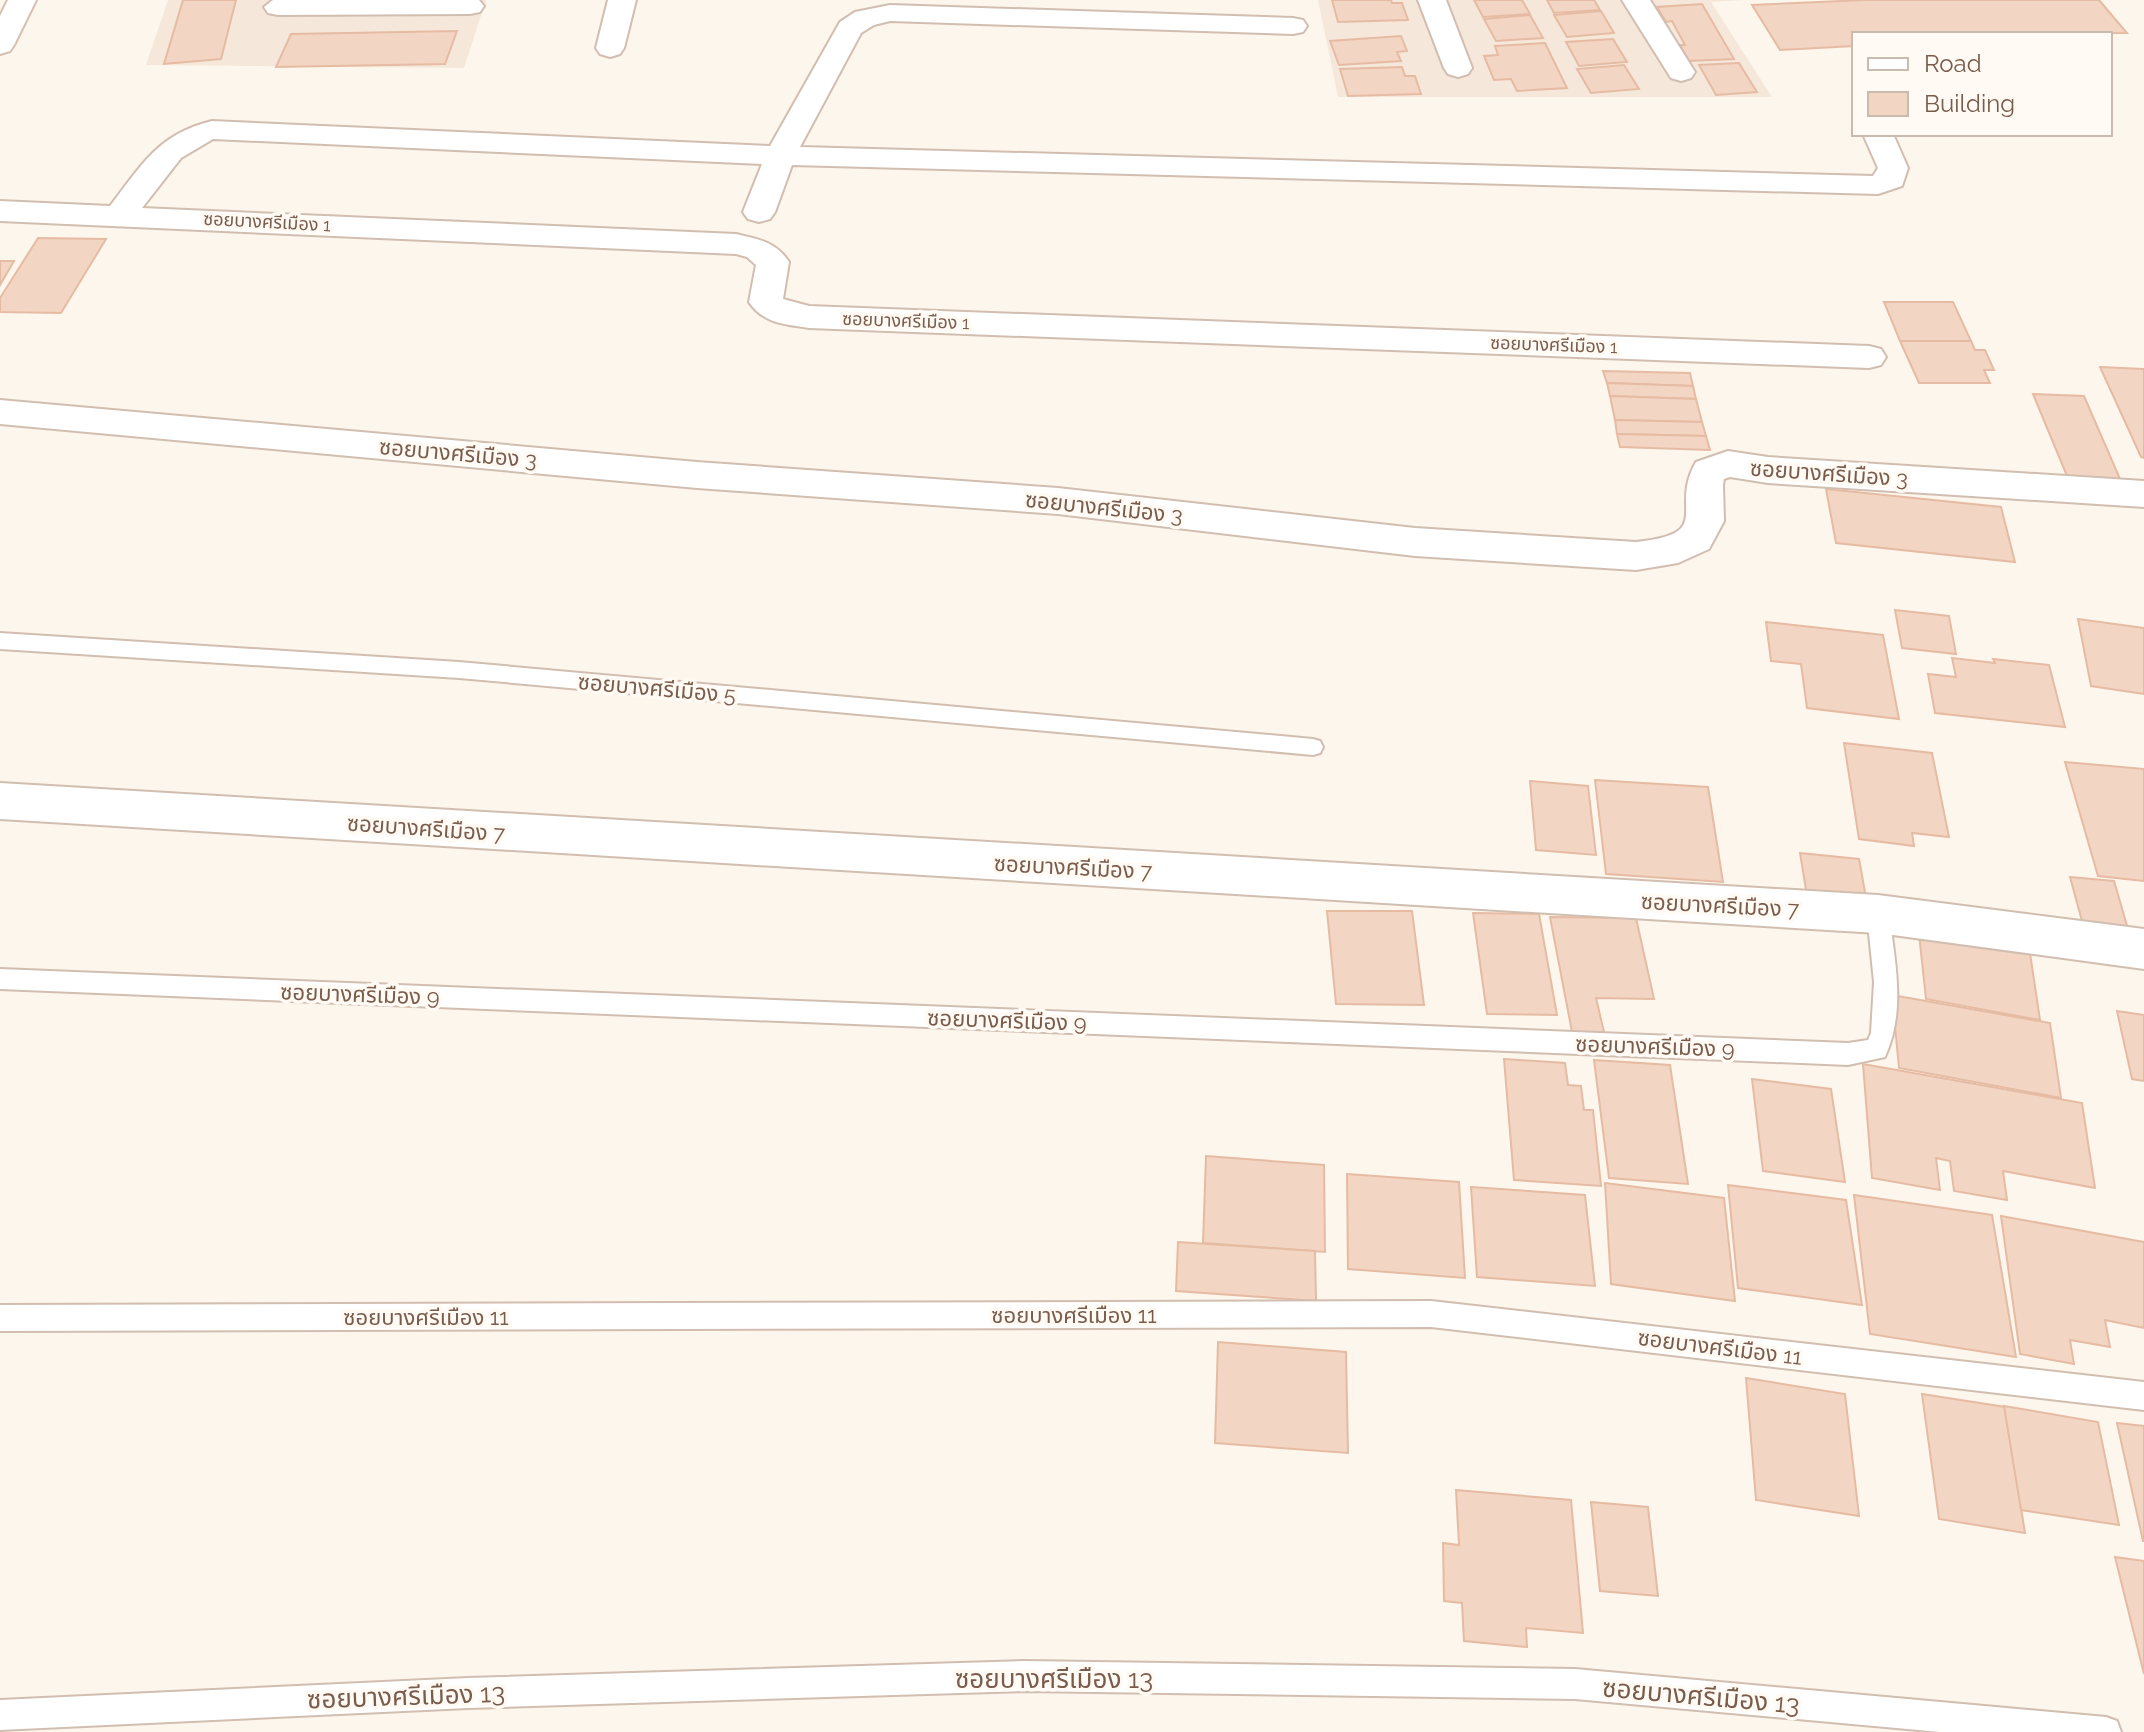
<svg xmlns="http://www.w3.org/2000/svg" width="2144" height="1732" font-family="Raleway,'Noto Sans Thai',sans-serif">
	<style>
		.residential { fill: #f5e8da }
		.building { fill: #f3d5c3; stroke: #e6bba3; stroke-width: 2 }
		.lines { fill: none; stroke-linecap: round; stroke-linejoin: round }
		.lane-casing { stroke: #d1beb0; stroke-width: 4 }
		.street-casing { stroke: #d1beb0; stroke-width: 4 }
		.secondary-casing { stroke: #d6c0b0; stroke-width: 4 }
		.lane { fill: #fff; fill-rule: evenodd }
		.street { fill: #fff; fill-rule: evenodd }
		.secondary { fill: #fff; fill-rule: evenodd }
		.labels { text-anchor: middle; stroke-width: 7; stroke-linejoin: round; paint-order: stroke }
		.far-street-label { font-size: 18px; fill: #7a5c4d; stroke: #fffaf3 }
		.street-label { font-size: 22px; fill: #7a5c4d; stroke: #fffaf3 }
		.near-street-label { font-size: 26px; fill: #7a5c4d; stroke: #fffaf3 }
	</style>
	<rect width="100%" height="100%" fill="#fdf6ec"/>
	<g class="residential">
		<polygon points="168,0 486,0 464,68 146,65"/>
		<polygon points="1318,0 1744,0 1711,2 1772,97 1338,97"/>
	</g>
	<g class="building">
		<polygon points="183,0 236,0 221,59 164,64"/>
		<polygon points="1332,0 1391,0 1392,3 1402,3 1408,20 1338,22"/>
		<polygon points="1474,0 1522,0 1530,14 1483,17"/>
		<polygon points="1547,0 1594,0 1600,10 1554,13"/>
		<polygon points="1864,0 2099,0 2127,33 1854,34 1854,46 1780,50 1752,5"/>
		<polygon points="1702,4 1734,59 1689,61 1680,45 1685,45 1672,21 1666,22 1657,7"/>
		<polygon points="1601,11 1614,33 1567,37 1554,15"/>
		<polygon points="1530,15 1543,38 1496,41 1484,19"/>
		<polygon points="457,31 445,64 276,67 291,34"/>
		<polygon points="1401,36 1407,51 1397,52 1401,61 1339,65 1330,41"/>
		<polygon points="1613,39 1627,62 1579,66 1566,42"/>
		<polygon points="1545,43 1567,88 1517,91 1511,79 1494,80 1484,56 1498,55 1495,46"/>
		<polygon points="1739,63 1757,92 1716,95 1699,65"/>
		<polygon points="1624,65 1639,89 1591,93 1577,69"/>
		<polygon points="1402,67 1405,76 1415,76 1421,94 1348,96 1340,69"/>
		<polygon points="38,238 106,239 61,313 0,312 0,298"/>
		<polygon points="0,261 14,261 0,285"/>
		<polygon points="1884,302 1953,302 1971,341 1900,341"/>
		<polygon points="1900,341 1971,341 1975,350 1985,350 1994,370 1984,370 1990,383 1919,383"/>
		<polygon points="2100,367 2144,369 2144,458 2141,457"/>
		<polygon points="1603,371 1690,373 1693,386 1607,383"/>
		<polygon points="1607,383 1693,386 1696,399 1610,396"/>
		<polygon points="2033,394 2084,396 2120,479 2067,476"/>
		<polygon points="1610,396 1696,399 1702,422 1615,420"/>
		<polygon points="1615,420 1702,422 1706,436 1617,434"/>
		<polygon points="1617,434 1706,436 1710,450 1620,447"/>
		<polygon points="1826,489 2001,507 2015,562 1836,543"/>
		<polygon points="1895,610 1949,616 1956,654 1902,648"/>
		<polygon points="2078,619 2144,628 2144,694 2091,686"/>
		<polygon points="1766,622 1883,635 1899,719 1807,708 1801,664 1771,661"/>
		<polygon points="1952,658 1995,663 1993,659 2049,665 2065,727 1935,713 1928,674 1956,677"/>
		<polygon points="1844,743 1932,753 1949,837 1912,833 1914,846 1859,839"/>
		<polygon points="2065,762 2144,769 2144,881 2098,876"/>
		<polygon points="1595,780 1708,787 1723,882 1606,874"/>
		<polygon points="1530,781 1588,786 1596,855 1536,850"/>
		<polygon points="1800,853 1859,859 1867,903 1807,896"/>
		<polygon points="2070,877 2114,881 2130,936 2085,932"/>
		<polygon points="1327,911 1412,911 1424,1005 1336,1004"/>
		<polygon points="1473,913 1539,914 1557,1015 1487,1014"/>
		<polygon points="1550,917 1636,918 1654,999 1596,998 1604,1032 1572,1032"/>
		<polygon points="1919,934 2030,953 2040,1020 1926,999"/>
		<polygon points="1892,995 2050,1023 2061,1098 1899,1068"/>
		<polygon points="2117,1011 2144,1015 2144,1081 2132,1079"/>
		<polygon points="1504,1059 1565,1063 1568,1085 1581,1086 1584,1110 1593,1110 1601,1186 1514,1180"/>
		<polygon points="1594,1060 1670,1065 1688,1184 1609,1178"/>
		<polygon points="1863,1064 2082,1103 2095,1188 2003,1171 2007,1200 1954,1191 1950,1161 1936,1158 1940,1190 1872,1178"/>
		<polygon points="1752,1079 1831,1089 1845,1182 1763,1171"/>
		<polygon points="1206,1156 1324,1165 1325,1252 1203,1243"/>
		<polygon points="1347,1174 1459,1182 1465,1278 1348,1269"/>
		<polygon points="1605,1183 1724,1198 1735,1301 1611,1284"/>
		<polygon points="1728,1185 1846,1200 1862,1305 1738,1288"/>
		<polygon points="1471,1187 1585,1195 1595,1286 1477,1277"/>
		<polygon points="1854,1195 1992,1215 2016,1357 1870,1334"/>
		<polygon points="2001,1216 2144,1242 2144,1328 2105,1320 2110,1347 2070,1340 2074,1364 2020,1354"/>
		<polygon points="1178,1242 1315,1251 1316,1301 1176,1291"/>
		<polygon points="1218,1342 1346,1352 1348,1453 1215,1443"/>
		<polygon points="1746,1378 1845,1394 1859,1516 1756,1500"/>
		<polygon points="1922,1394 2005,1407 2025,1533 1939,1519"/>
		<polygon points="2004,1406 2098,1422 2119,1525 2021,1510"/>
		<polygon points="2117,1423 2144,1426 2144,1541 2143,1541"/>
		<polygon points="1456,1490 1571,1500 1583,1633 1526,1628 1527,1647 1464,1641 1462,1603 1444,1601 1443,1543 1459,1545"/>
		<polygon points="1591,1502 1648,1507 1658,1596 1600,1591"/>
		<polygon points="2115,1557 2144,1561 2144,1674"/>
	</g>
	<g class="lines">
		<g class="lane-casing">
			<g id="lane">
				<polygon points="0,633 459,662 1313,739 1320,741 1323,747 1320,753 1313,755 459,678 0,649"/>
				<path d="M 1878,904 L 1886,907 L 1889,914 C 1895,962 1906,1011 1885,1057 L 1848,1065 L 0,989 L 0,969 L 1848,1043 L 1868,1040 L 1871,1033 L 1874,982 L 1867,914 L 1870,907 Z"/>
				<polygon points="1431,1301 2144,1382 2144,1410 1431,1327 0,1331 0,1305"/>
				<polygon points="1024,1661 1575,1669 2106,1717 2117,1721 2121,1732 1940,1732 1575,1699 1024,1691 468,1708 0,1730 0,1700 468,1678"/>
			</g>
		</g>
		<g class="street-casing">
			<g id="street">
				<polygon points="273,0 479,0 484,6 480,12 470,14 278,15 268,13 264,7"/>
				<polygon points="608,0 636,0 624,48 620,54 610,57 600,54 596,48"/>
				<polygon points="1418,0 1446,0 1472,68 1468,74 1458,77 1448,74 1444,68"/>
				<polygon points="1622,0 1650,0 1695,72 1691,78 1681,81 1671,78"/>
				<path d="M 890,5 L 1293,18 L 1303,20 L 1307,26 L 1303,32 L 1293,34 L 890,21 L 874,25 L 861,33 L 800,147 L 1873,176 L 1878,168 L 1863,134 L 1893,134 L 1908,168 L 1902,186 L 1878,194 L 792,165 L 775,212 L 770,219 L 759,222 L 748,219 L 743,212 L 762,164 L 213,139 L 181,158 L 142,208 L 736,234 C 758,239 776,242 789,262 L 783,299 L 809,306 L 1869,346 L 1881,349 L 1886,357 L 1881,365 L 1869,368 L 809,328 C 785,324 764,324 749,302 L 756,265 L 747,257 L 736,254 L 0,221 L 0,201 L 110,206 C 142,165 158,134 212,121 L 770,146 L 840,22 L 855,12 Z"/>
				<path d="M 0,400 L 697,462 L 1058,488 L 1415,528 L 1636,542 C 1717,533 1668,510 1696,462 L 1728,451 L 1768,457 L 2144,481 L 2144,507 L 1768,483 L 1730,477 L 1724,479 L 1723,485 L 1724,521 L 1709,549 L 1678,563 L 1636,570 L 1415,556 L 1058,514 L 697,488 L 0,424 Z"/>
				<polygon points="0,783 1878,895 2144,929 2144,969 1878,933 0,819"/>
			</g>
		</g>
		<g class="secondary-casing">
			<polygon id="secondary" points="8,0 36,0 14,45 10,51 0,54 0,16"/>
		</g>
		<use href="#lane" class="lane"/>
		<use href="#street" class="street"/>
		<use href="#secondary" class="secondary"/>
	</g>
	<g class="labels">
		<g class="far-street-label">
			<text transform="translate(267 222) rotate(3)" y="6">ซอยบางศรีเมือง 1</text>
			<text transform="translate(906 321) rotate(2)" y="6">ซอยบางศรีเมือง 1</text>
			<text transform="translate(1554 345) rotate(2)" y="6">ซอยบางศรีเมือง 1</text>
		</g>
		<g class="street-label">
			<text transform="translate(458 453) rotate(5)" y="8">ซอยบางศรีเมือง 3</text>
			<text transform="translate(1829 473) rotate(4)" y="8">ซอยบางศรีเมือง 3</text>
			<text transform="translate(1104 507) rotate(6)" y="8">ซอยบางศรีเมือง 3</text>
			<text transform="translate(657 688) rotate(5)" y="8">ซอยบางศรีเมือง 5</text>
			<text transform="translate(426 828) rotate(4)" y="8">ซอยบางศรีเมือง 7</text>
			<text transform="translate(1073 867) rotate(3)" y="8">ซอยบางศรีเมือง 7</text>
			<text transform="translate(1720 905) rotate(3)" y="8">ซอยบางศรีเมือง 7</text>
			<text transform="translate(360 994) rotate(2)" y="8">ซอยบางศรีเมือง 9</text>
			<text transform="translate(1007 1020) rotate(2)" y="8">ซอยบางศรีเมือง 9</text>
			<text transform="translate(1655 1046) rotate(2)" y="8">ซอยบางศรีเมือง 9</text>
			<text x="1074" y="1323">ซอยบางศรีเมือง 11</text>
			<text x="426" y="1325">ซอยบางศรีเมือง 11</text>
			<text transform="translate(1720 1347) rotate(7)" y="8">ซอยบางศรีเมือง 11</text>
		</g>
		<g class="near-street-label">
			<text x="1054" y="1688">ซอยบางศรีเมือง 13</text>
			<text transform="translate(406 1696) rotate(-2)" y="9">ซอยบางศรีเมือง 13</text>
			<text transform="translate(1701 1696) rotate(5)" y="9">ซอยบางศรีเมือง 13</text>
		</g>
	</g>
	<rect x="1852" y="32" width="260" height="104" fill="#fffaf3" stroke="#cabbb1" stroke-width="2"/>
	<rect x="1868" y="58" width="40" height="12" fill="#ffffff" stroke="#cabbb1" stroke-width="2"/>
	<text x="1924" y="72" font-size="24" fill="#7a5c4d">Road</text>
	<rect x="1868" y="92" width="40" height="24" fill="#f3d5c3" stroke="#cabbb1" stroke-width="2"/>
	<text x="1924" y="112" font-size="24" fill="#7a5c4d">Building</text>
</svg>
